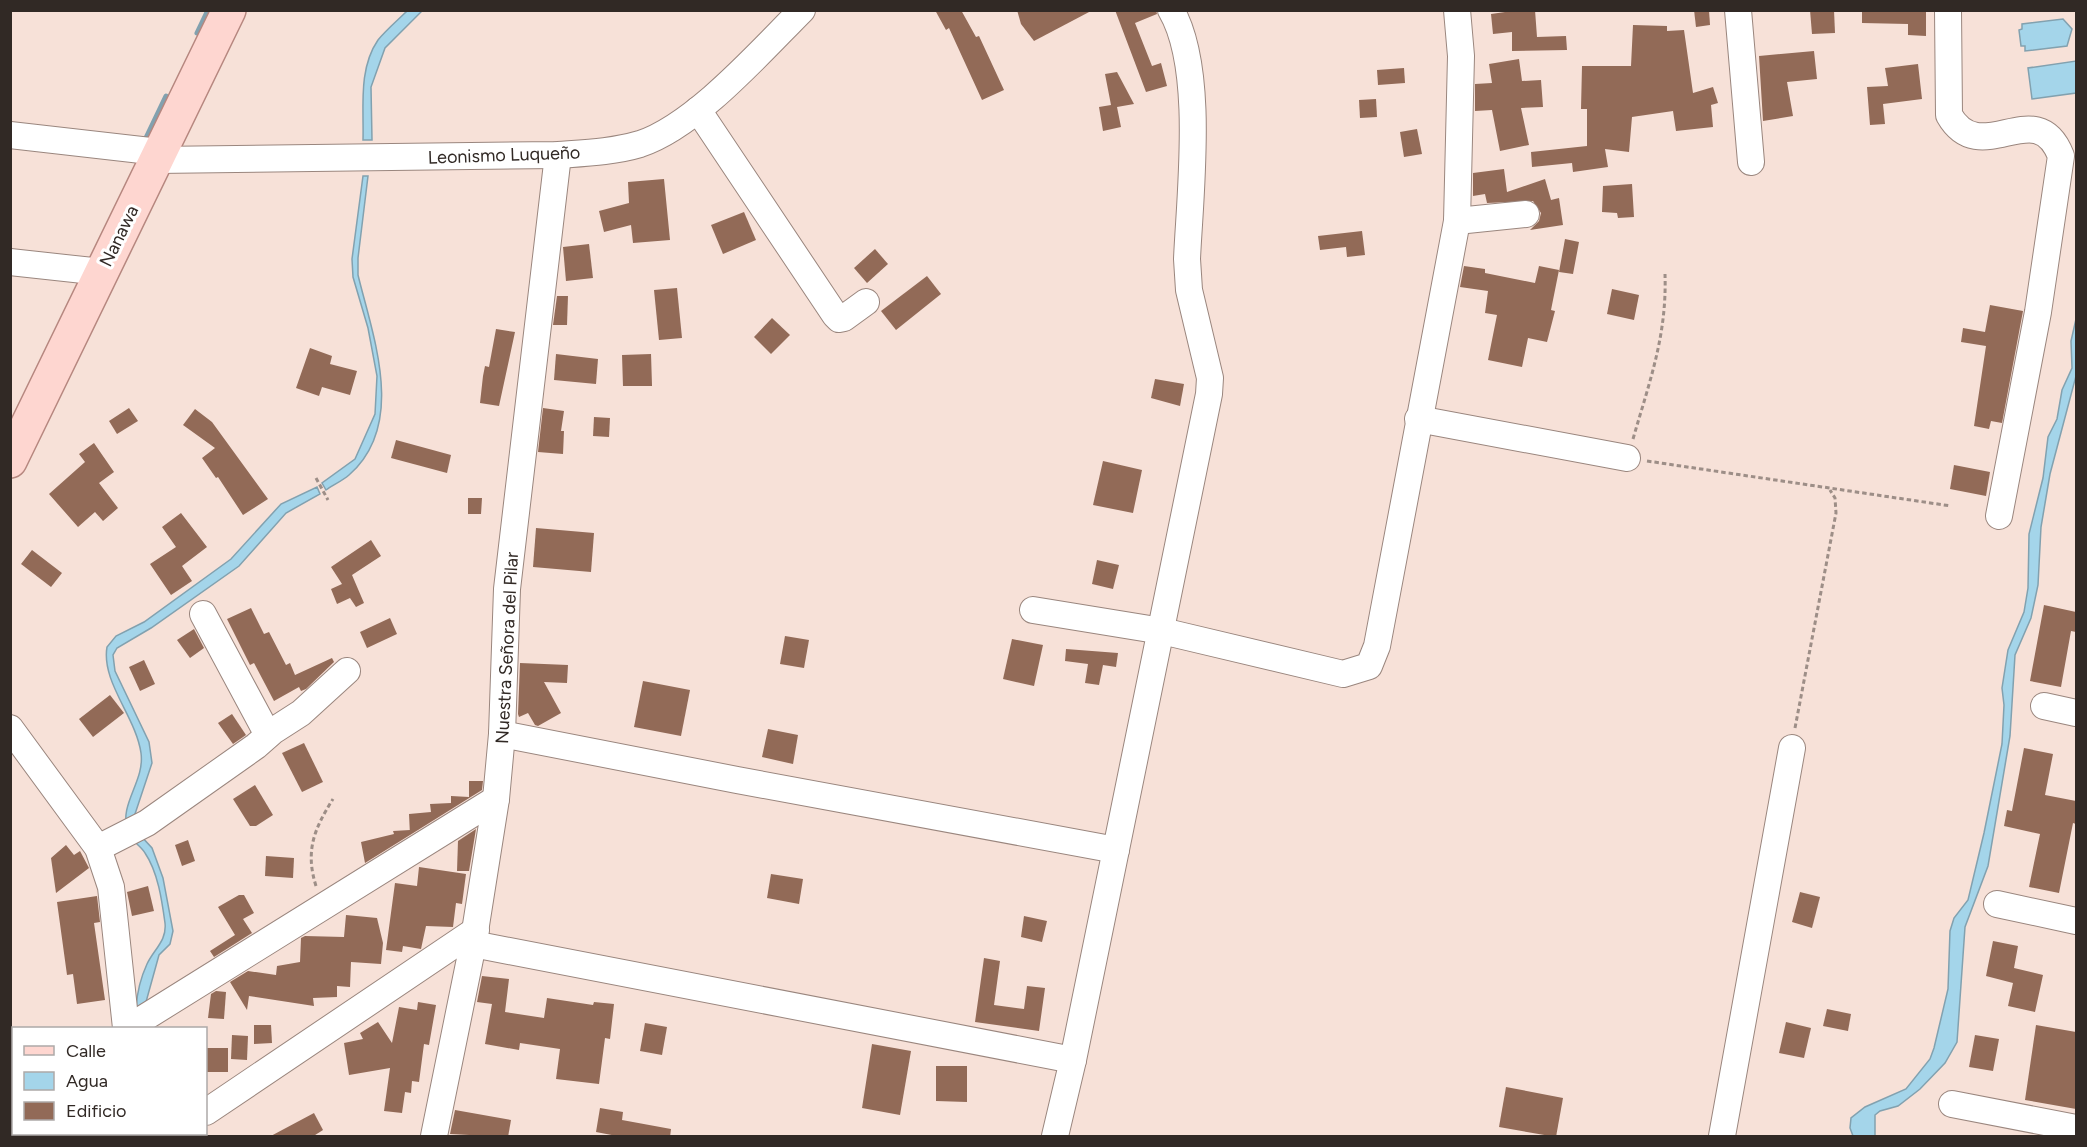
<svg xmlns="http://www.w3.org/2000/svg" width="2087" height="1147" font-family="Figtree,sans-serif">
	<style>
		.water { fill: #a4d5ea; stroke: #82a1af; stroke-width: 1.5 }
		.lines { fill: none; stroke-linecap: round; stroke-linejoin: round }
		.stream { stroke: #82a1af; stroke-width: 5 }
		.building { fill: #926a57 }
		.minor-casing { stroke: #9a867e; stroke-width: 28 }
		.major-casing { stroke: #b6877f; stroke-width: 36 }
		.path { stroke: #9d8e87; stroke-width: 3; stroke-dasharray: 4.5 3; stroke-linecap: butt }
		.minor { stroke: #fff; stroke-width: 26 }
		.major { stroke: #fed6d0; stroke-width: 33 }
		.labels { text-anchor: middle; stroke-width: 6; stroke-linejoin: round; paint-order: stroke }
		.street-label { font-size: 18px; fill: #312925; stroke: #fff }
	</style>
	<rect width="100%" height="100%" fill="#f7e1d8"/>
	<g class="water">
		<path d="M 408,10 L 422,11 L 385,48 L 371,87 L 372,140 L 363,140 C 364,108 358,69 378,40 C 386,30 398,20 408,10 Z"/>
		<polygon points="2063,19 2072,29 2067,46 2025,51 2025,46 2021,46 2019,30 2022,29 2022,24"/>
		<polygon points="2076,61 2076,93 2032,99 2028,68"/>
		<path d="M 363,176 L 368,176 L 358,258 L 358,275 C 373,337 407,424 349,475 C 342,481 333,485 326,490 L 322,483 L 355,459 L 375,414 L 377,376 L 368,328 L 353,277 L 352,259 Z"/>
		<polygon points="2076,319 2076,376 2050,474 2041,527 2038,585 2031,618 2015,655 2010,736 1988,866 1965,927 1957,1042 1945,1063 1920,1089 1898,1106 1880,1111 1875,1115 1875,1136 1853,1136 1850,1128 1851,1118 1865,1107 1906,1089 1930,1059 1934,1048 1948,989 1950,931 1954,918 1968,900 1984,833 2002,744 2004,705 2002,688 2008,650 2024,612 2028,588 2029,534 2043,478 2048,437 2057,419 2062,390 2072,368 2071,341"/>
		<path d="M 317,487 L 320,494 L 286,513 L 239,566 L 151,628 L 117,648 L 113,655 L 115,671 L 149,742 L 152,763 L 134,817 L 141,836 L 152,848 L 163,878 L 173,931 L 170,944 L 159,955 L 146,1002 L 136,1008 C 137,993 141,977 147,964 C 154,949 167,941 165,923 C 162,901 158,872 145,853 C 141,846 131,841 128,832 C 118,804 145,782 141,753 C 136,717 101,682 107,647 L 116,636 L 144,622 L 231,559 L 281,504 Z"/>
	</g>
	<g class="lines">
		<g class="stream">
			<polyline points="197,33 208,10"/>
			<polyline points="144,142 166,96"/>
		</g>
	</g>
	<g class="building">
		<polygon points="935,10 961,10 976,37 979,36 1004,90 982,100 949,28 946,30"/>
		<polygon points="1017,10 1048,10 1091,11 1034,41 1021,24"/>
		<polygon points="1115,10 1156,10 1157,14 1135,23 1152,66 1161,63 1167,86 1146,92"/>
		<polygon points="1519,10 1535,10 1537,37 1566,36 1567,50 1512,51 1512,32 1493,34 1491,14"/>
		<polygon points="1694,10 1709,10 1710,25 1696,27"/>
		<polygon points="1810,10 1834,10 1835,33 1812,34"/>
		<polygon points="1862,10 1926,10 1926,36 1908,35 1908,24 1862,23"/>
		<polygon points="1633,25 1667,26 1667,31 1684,30 1693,93 1713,87 1718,103 1711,105 1713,127 1676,131 1673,111 1632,117 1629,152 1605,149 1608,167 1573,172 1572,163 1532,167 1531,152 1587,146 1587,109 1581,109 1582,66 1631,66"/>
		<polygon points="1814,51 1817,79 1787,82 1793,116 1763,121 1759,56"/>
		<polygon points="1519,59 1522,81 1541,80 1543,107 1521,108 1529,145 1500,151 1492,110 1475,111 1475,84 1492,83 1489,64"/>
		<polygon points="1918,64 1922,99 1883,104 1885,124 1870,125 1867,87 1888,86 1885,68"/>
		<polygon points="1404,68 1405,83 1378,85 1377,70"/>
		<polygon points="1117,72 1134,104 1117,107 1121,127 1103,131 1099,107 1111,105 1105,74"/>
		<polygon points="1376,99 1377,117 1360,118 1359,100"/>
		<polygon points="1417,129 1422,154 1404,157 1400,132"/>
		<polygon points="1504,169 1507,192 1545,179 1551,200 1559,198 1563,225 1530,230 1539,221 1541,213 1533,201 1487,203 1485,194 1473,196 1473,173"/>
		<polygon points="664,179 670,240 633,243 631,225 604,232 599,211 629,203 628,182"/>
		<polygon points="1632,184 1634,217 1618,218 1617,213 1602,212 1603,186"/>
		<polygon points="744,212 756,240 723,254 711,225"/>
		<polygon points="1362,231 1365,255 1347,257 1346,247 1320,250 1318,236"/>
		<polygon points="1565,239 1579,242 1573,274 1559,272"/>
		<polygon points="589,244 593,278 566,281 563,247"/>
		<polygon points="875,249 888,264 867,283 854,268"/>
		<polygon points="1464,266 1485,269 1485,273 1535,283 1539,266 1559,270 1551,310 1555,311 1547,342 1528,338 1522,367 1488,360 1497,315 1485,313 1488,291 1460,287"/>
		<polygon points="927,276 941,294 896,330 881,311"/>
		<polygon points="677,288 682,338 659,340 654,290"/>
		<polygon points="1612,289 1639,295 1634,320 1607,314"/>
		<polygon points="557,296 568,296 567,325 553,325"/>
		<polygon points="1990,305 2023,311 2002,423 1991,421 1989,429 1974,426 1986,346 1961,342 1963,328 1985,332"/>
		<polygon points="772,318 790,335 771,354 754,337"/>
		<polygon points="496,329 515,332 499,406 480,403 483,376 485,366 489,367"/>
		<polygon points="310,348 332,356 330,364 357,371 350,395 322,387 319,396 296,388"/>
		<polygon points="556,354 598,359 596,384 554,380"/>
		<polygon points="651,354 652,386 623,386 622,355"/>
		<polygon points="1155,379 1184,384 1180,406 1151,398"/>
		<polygon points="129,408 138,421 117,434 109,421"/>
		<polygon points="543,408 564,411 561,431 564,431 563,454 538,452"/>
		<polygon points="195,409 212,422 268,499 243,515 218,477 216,478 202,458 215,448 183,425"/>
		<polygon points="594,417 610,418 609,437 593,436"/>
		<polygon points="396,440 451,455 447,473 391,458"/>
		<polygon points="94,443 114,472 99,483 118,508 103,521 95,512 78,527 49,494 85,462 79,454"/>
		<polygon points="1103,461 1142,470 1133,513 1093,505"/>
		<polygon points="1954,465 1990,472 1986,496 1950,489"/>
		<polygon points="468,498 482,498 481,514 468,514"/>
		<polygon points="181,513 207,547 182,566 192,581 171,595 150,564 176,547 162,527"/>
		<polygon points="536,528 594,533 591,572 533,567"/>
		<polygon points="371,540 381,556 352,575 364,603 356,607 350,598 337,604 331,589 342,584 331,567"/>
		<polygon points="32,550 62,573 51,587 21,564"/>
		<polygon points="1097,560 1119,565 1113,589 1092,584"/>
		<polygon points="2044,605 2076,612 2076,632 2071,631 2061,687 2030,681"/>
		<polygon points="251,608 264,634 269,632 286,665 290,663 295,675 332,658 334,662 306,689 301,691 299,687 274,701 254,663 250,665 227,619"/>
		<polygon points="390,618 397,634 367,648 360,632"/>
		<polygon points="194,629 204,648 190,658 177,640"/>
		<polygon points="785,636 809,640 804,668 780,664"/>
		<polygon points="1012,639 1043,645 1034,686 1003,679"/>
		<polygon points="1066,649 1118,653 1116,667 1103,665 1099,685 1085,683 1088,664 1065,661"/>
		<polygon points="144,660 155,684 140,691 129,667"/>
		<polygon points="520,663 568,665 567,683 544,682 561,713 538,726 535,725 528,713 519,717 518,714"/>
		<polygon points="643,681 690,690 681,736 634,727"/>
		<polygon points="110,695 124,713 93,737 79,719"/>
		<polygon points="232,714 246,735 233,744 218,723"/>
		<polygon points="768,729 798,735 793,764 762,757"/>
		<polygon points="304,743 323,782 302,792 282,753"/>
		<polygon points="2024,748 2053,754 2045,795 2076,801 2076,824 2073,823 2059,893 2029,887 2040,834 2004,826 2007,810 2012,811"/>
		<polygon points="469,781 483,781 482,790 410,835 409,814 431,812 430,804 451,803 451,796 469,797"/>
		<polygon points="255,785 273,815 256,826 250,826 233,799"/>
		<polygon points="476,829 469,871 457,871 458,841"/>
		<polygon points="410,830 410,835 365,863 361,842 394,834 393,831"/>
		<polygon points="188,840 195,861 182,866 175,845"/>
		<polygon points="66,845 74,855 80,851 89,868 56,893 51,858"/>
		<polygon points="266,856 294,858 293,878 265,876"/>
		<polygon points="419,867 466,874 462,904 456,903 453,927 426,926 421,949 403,946 402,952 386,950 395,883 417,886"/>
		<polygon points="771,874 803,879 799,904 767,898"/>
		<polygon points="148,886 154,911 132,916 127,892"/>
		<polygon points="1800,892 1820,897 1812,928 1792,922"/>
		<polygon points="239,895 244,895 254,913 243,919 252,933 214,957 210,951 235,935 218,907"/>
		<polygon points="97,896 100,922 94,923 105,1000 77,1004 73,974 67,975 57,902"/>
		<polygon points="346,915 377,918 383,943 381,964 351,962 350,987 337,986 337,997 313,998 314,1006 249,996 247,1010 230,982 248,971 276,975 277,966 300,962 301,938 305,936 344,937"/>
		<polygon points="1024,916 1047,921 1042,942 1021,937"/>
		<polygon points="1993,941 2018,946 2014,968 2043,975 2035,1012 2008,1006 2013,983 1986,976"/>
		<polygon points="984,958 1000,961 994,1005 1024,1009 1027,986 1045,988 1039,1031 975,1022"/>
		<polygon points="482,976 509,979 505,1012 544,1018 547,998 593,1005 594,1002 614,1004 610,1039 605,1038 599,1084 556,1079 560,1049 520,1043 519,1050 485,1044 492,1004 477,1002"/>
		<polygon points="216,991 226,992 224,1019 208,1018 211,994"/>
		<polygon points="418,1002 436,1005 429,1045 424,1044 419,1082 412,1081 411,1093 405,1092 402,1113 384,1111 390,1068 349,1075 344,1043 363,1039 360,1033 378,1022 392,1043 399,1007 417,1010"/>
		<polygon points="1827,1009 1851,1014 1848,1031 1823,1026"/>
		<polygon points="1786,1022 1811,1028 1804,1058 1779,1053"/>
		<polygon points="645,1023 667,1027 662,1055 640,1051"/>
		<polygon points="254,1025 271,1025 272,1043 254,1044"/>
		<polygon points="2036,1025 2076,1032 2076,1109 2025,1100"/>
		<polygon points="232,1035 248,1036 247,1060 231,1059"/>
		<polygon points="1975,1035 1999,1039 1993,1071 1969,1067"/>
		<polygon points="872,1044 911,1051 900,1115 862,1108"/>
		<rect x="206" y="1048" width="22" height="24"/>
		<polygon points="936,1066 967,1066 967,1102 936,1101"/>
		<polygon points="1506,1087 1563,1098 1556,1137 1499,1127"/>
		<polygon points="600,1108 623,1112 622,1120 671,1129 670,1137 622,1137 596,1132"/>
		<polygon points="455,1110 511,1120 508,1137 450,1134"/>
		<polygon points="314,1113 323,1130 312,1137 269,1137"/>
	</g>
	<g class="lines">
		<g class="minor-casing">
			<g id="minor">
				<polyline points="1738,10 1751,162"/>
				<path d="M 1948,10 L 1949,115 C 1981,171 2036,92 2061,156 L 2038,312 L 1999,516"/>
				<polyline points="698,110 835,315 839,319 844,318 866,302"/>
				<polyline points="10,135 159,152"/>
				<path d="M 156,160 L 558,155 C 585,153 613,152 640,144 C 695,126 760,52 802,10"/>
				<polyline points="1457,221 1526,214"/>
				<polyline points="10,262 102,272"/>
				<polyline points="1418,419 1627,458"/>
				<polyline points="1033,610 1162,631 1343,674 1369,666 1377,646 1457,221 1461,56 1457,10"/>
				<polyline points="203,614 268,735"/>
				<polyline points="2044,706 2076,713"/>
				<polyline points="10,728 98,848 111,887 126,1028"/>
				<polyline points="502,734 737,780 1116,850"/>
				<polyline points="98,848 147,823 256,746 273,731 301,713 347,671"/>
				<polyline points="1997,904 2076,921"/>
				<polyline points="473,944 1073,1060"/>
				<polyline points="128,1028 496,799"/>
				<polyline points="1952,1104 2076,1128"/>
				<polyline points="206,1112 476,930"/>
				<polyline points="169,1136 174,1134"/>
				<polyline points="434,1136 473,944 496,799 502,734 507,589 558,155"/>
				<path d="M 1055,1136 L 1073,1060 L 1209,394 L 1210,378 L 1189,290 L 1187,259 C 1190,192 1205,68 1171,10"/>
				<polyline points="1722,1136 1792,748"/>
			</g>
		</g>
		<g class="major-casing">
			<polyline id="major" points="10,461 229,10"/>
		</g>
		<g class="path">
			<path d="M 1633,439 C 1650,380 1667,335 1665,274"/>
			<polyline points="1647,461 1951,506"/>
			<polyline points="316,478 328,500"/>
			<polyline points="1795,728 1836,513 1835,498 1830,490"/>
			<path d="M 316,886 C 305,851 314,829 333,799"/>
		</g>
		<use href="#minor" class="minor"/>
		<use href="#major" class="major"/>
	</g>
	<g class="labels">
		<g class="street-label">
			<text transform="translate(504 155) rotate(-2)" y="6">Leonismo Luqueño</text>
			<text transform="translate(119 236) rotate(-64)" y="6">Nanawa</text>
			<text transform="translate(507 648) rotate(-87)" y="6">Nuestra Señora del Pilar</text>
		</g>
	</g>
	<rect width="2087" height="1147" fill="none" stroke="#312925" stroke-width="24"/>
	<rect x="12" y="1027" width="195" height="108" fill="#ffffff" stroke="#ada9a8" stroke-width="1.5"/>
	<rect x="24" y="1046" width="30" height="9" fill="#fed6d0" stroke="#ada9a8" stroke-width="1.5"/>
	<text x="66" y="1057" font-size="18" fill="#312925">Calle</text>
	<rect x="24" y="1072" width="30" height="18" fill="#a4d5ea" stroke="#ada9a8" stroke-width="1.5"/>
	<text x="66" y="1087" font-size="18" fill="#312925">Agua</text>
	<rect x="24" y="1102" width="30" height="18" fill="#926a57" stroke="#ada9a8" stroke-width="1.5"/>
	<text x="66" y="1117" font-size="18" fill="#312925">Edificio</text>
</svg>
